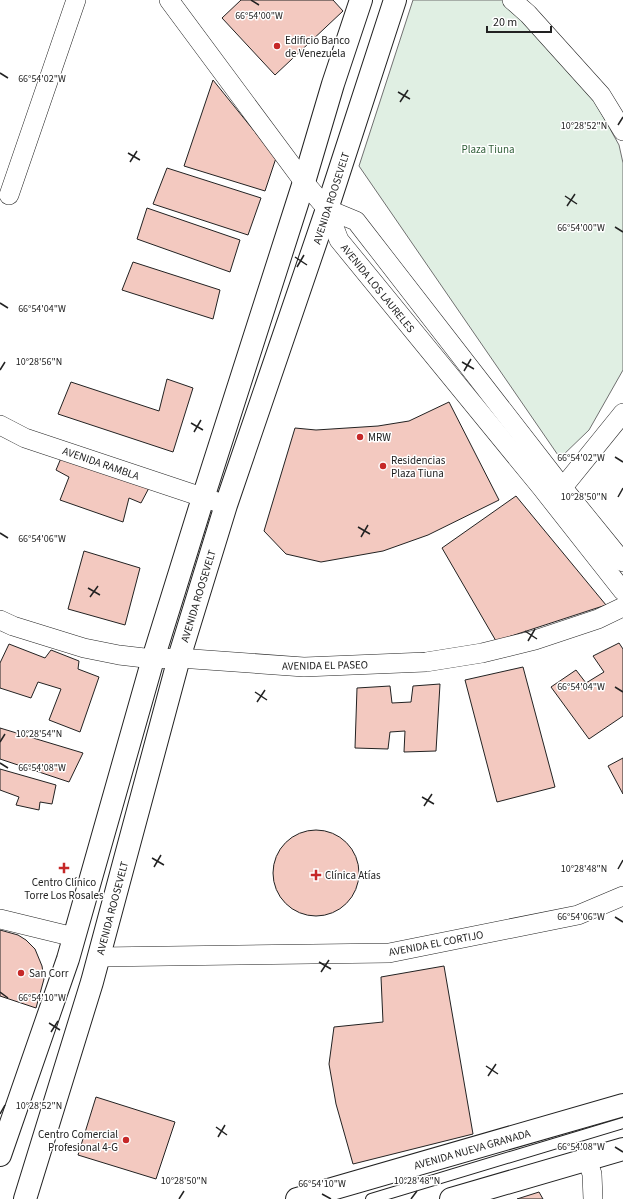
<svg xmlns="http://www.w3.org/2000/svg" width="623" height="1199" font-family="'Source Sans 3',sans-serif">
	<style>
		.green { fill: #e0efe3; stroke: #6f6f6f }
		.building { fill: #f3c9c0; stroke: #222 }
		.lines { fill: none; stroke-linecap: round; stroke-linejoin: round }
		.lane-casing { stroke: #222; stroke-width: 12 }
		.street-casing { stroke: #222; stroke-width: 20 }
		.secondary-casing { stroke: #222; stroke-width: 24 }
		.lane { stroke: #fff; stroke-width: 10 }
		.street { stroke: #fff; stroke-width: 19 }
		.secondary { stroke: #fff; stroke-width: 22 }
		.ticks { fill: none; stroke: #222; stroke-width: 1.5 }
		.poi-dot { fill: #c62828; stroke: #fff; stroke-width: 1.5 }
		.labels { text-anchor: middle; stroke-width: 3; stroke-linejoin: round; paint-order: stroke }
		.poi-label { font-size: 11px; fill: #222; stroke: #fff; text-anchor: start }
		.park-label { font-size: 11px; fill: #2f5e38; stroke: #fff }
		.street-label { font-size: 11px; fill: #222; stroke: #fff }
		.ticks-label { font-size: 10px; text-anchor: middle; fill: #222; stroke: #fff; stroke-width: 3; stroke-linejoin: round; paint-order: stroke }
	</style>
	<rect width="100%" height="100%" fill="#fff"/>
	<polygon class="green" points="413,0 505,0 594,100 619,145 623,163 623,370 589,430 560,458 359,166"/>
	<g class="building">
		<polygon points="241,0 333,0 343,11 275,75 222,18"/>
		<polygon points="213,80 276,158 265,191 184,166"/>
		<polygon points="167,168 261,198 248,235 153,204"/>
		<polygon points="147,208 240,240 230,272 137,239"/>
		<polygon points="133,262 220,290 213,319 122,290"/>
		<polygon points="167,379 193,388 173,452 58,414 71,382 159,411"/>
		<polygon points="449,402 499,500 428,535 383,551 321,562 286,554 264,531 295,428 316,430 378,426 409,421"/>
		<polygon points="64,451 150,486 141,503 129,498 123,522 60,500 69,477 56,470"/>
		<polygon points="516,496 606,605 496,641 442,548"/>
		<polygon points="84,551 140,568 125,625 68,609"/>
		<polygon points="619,643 623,649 623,716 589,739 551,687 576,670 586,683 604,672 593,656"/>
		<polygon points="9,644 45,658 51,650 79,661 78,669 99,677 80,732 49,720 61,689 38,682 31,698 0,688 0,663"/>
		<polygon points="523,667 555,787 497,802 465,680"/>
		<polygon points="440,684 436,751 404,752 405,731 390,732 388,749 355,748 357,688 390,686 392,703 411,702 413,686"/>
		<polygon points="0,728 83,753 69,782 0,759"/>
		<polygon points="623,758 623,794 608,766"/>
		<polygon points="0,769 56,785 52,804 40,802 39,810 16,805 19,797 0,790"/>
		<circle cx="316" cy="873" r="43"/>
		<polygon points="0,930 18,935 26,940 35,949 42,966 44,979 36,1008 0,996"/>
		<polygon points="444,966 473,1134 353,1164 336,1104 329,1064 334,1027 383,1022 381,977"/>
		<polygon points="96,1097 175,1122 156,1179 78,1155"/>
		<polygon points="539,1192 543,1199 517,1199"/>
	</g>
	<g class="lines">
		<g class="lane-casing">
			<polyline id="lane" points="371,1199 623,1123"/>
		</g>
		<g class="street-casing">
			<g id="street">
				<polyline points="169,0 304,182 327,209 339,240 541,487 623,591"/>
				<polyline points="512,0 528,14 601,95 623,131"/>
				<polyline points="9,195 76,0"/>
				<polyline points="327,209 356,221 563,488 623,562"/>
				<polyline points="0,425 25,438 226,505"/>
				<polyline points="555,497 623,413"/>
				<polyline points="0,620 13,626 84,648 119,655 153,659 179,658 304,667 426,662 482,653 535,640 598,619 623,607"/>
				<polyline points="0,919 74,937"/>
				<polyline points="99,957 389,953 578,915 623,896"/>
				<polyline points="587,1159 592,1174 593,1199"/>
			</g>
		</g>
		<g class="secondary-casing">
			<g id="secondary">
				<polyline points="0,1155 68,959 153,659 203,498 304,182 333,84 361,0"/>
				<polyline points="25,1199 92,982 179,658 226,505 327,209 395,0"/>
				<polyline points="297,1199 623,1105"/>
				<polyline points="451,1199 623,1149"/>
			</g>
		</g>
		<use href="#lane" class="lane"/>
		<use href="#street" class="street"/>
		<use href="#secondary" class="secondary"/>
	</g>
	<path class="ticks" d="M 251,0 L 259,5M 0,73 L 8,78M 398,92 L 410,99M 400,102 L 408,90M 618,125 L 623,117M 128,153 L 140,160M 130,162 L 137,151M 565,196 L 577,204M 567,206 L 575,194M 615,227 L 623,232M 295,257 L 307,265M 297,267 L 304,255M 0,303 L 8,308M 462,362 L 474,369M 0,370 L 5,362M 464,371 L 471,359M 191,423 L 203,430M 194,432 L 201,420M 615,457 L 623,462M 618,497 L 623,488M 358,527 L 370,534M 0,533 L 8,538M 361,537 L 368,525M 88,588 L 100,595M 90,597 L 98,586M 525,631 L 537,639M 528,641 L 535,629M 615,687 L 623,692M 255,692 L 267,700M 257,702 L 265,690M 0,742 L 5,734M 0,763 L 8,768M 422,797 L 434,804M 424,806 L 432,794M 152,858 L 164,865M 154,867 L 161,855M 618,869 L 623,860M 615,917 L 623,922M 319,962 L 331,969M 321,972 L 329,960M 0,992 L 8,998M 49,1023 L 60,1030M 51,1032 L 58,1021M 486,1066 L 498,1074M 488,1076 L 496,1064M 0,1114 L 5,1105M 216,1127 L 227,1135M 218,1137 L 225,1125M 615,1147 L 623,1152M 322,1194 L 331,1199M 179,1199 L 184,1191M 411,1199 L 417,1191"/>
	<g class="poi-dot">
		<circle cx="277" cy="46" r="4"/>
		<circle cx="360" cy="437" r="4"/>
		<circle cx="383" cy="466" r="4"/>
		<path d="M62 862h4v4h4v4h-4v4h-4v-4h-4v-4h4z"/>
		<path d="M314 869h4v4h4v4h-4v4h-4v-4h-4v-4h4z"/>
		<circle cx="21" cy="973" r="4"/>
		<circle cx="126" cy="1140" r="4"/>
	</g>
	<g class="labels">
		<g class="poi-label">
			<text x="285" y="44">Edificio Banco<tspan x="285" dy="13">de Venezuela</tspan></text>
			<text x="368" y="441">MRW</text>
			<text x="391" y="464">Residencias<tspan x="391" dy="13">Plaza Tiuna</tspan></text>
			<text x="325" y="879">Clínica Atías</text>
			<text x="64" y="886" text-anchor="middle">Centro Clínico<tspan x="64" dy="13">Torre Los Rosales</tspan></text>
			<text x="29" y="977">San Corr</text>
			<text x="118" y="1138" text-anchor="end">Centro Comercial<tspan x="118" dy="13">Profesional 4-G</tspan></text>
		</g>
		<g class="park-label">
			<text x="488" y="153">Plaza Tiuna</text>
		</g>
		<g class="street-label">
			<text transform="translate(331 198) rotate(-72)" y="4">AVENIDA ROOSEVELT</text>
			<text transform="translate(378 288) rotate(51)" y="4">AVENIDA LOS LAURELES</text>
			<text transform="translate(101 463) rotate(19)" y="4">AVENIDA RAMBLA</text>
			<text transform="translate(198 596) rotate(-73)" y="4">AVENIDA ROOSEVELT</text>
			<text transform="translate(325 665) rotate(-1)" y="4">AVENIDA EL PASEO</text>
			<text transform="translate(112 908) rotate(-75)" y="4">AVENIDA ROOSEVELT</text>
			<text transform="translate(436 943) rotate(-11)" y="4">AVENIDA EL CORTIJO</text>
			<text transform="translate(472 1149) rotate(-16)" y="4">AVENIDA NUEVA GRANADA</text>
		</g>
	</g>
	<g class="ticks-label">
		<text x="259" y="19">66°54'00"W</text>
		<text x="42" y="82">66°54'02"W</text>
		<text x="584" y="129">10°28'52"N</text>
		<text x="581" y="231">66°54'00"W</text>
		<text x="42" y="312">66°54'04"W</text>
		<text x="39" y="365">10°28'56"N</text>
		<text x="581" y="461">66°54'02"W</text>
		<text x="584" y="500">10°28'50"N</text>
		<text x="42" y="542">66°54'06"W</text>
		<text x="581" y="690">66°54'04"W</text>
		<text x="39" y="737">10°28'54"N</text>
		<text x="42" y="771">66°54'08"W</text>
		<text x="584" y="872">10°28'48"N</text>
		<text x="581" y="920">66°54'06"W</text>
		<text x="42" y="1001">66°54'10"W</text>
		<text x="39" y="1109">10°28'52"N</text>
		<text x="581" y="1150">66°54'08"W</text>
		<text x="184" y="1184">10°28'50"N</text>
		<text x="417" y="1184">10°28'48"N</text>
		<text x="322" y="1187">66°54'10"W</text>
	</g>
	<path d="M487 26v6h64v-6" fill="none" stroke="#222222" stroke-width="2"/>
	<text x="493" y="26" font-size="12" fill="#222222" stroke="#ffffff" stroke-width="3" paint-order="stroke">20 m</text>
</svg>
